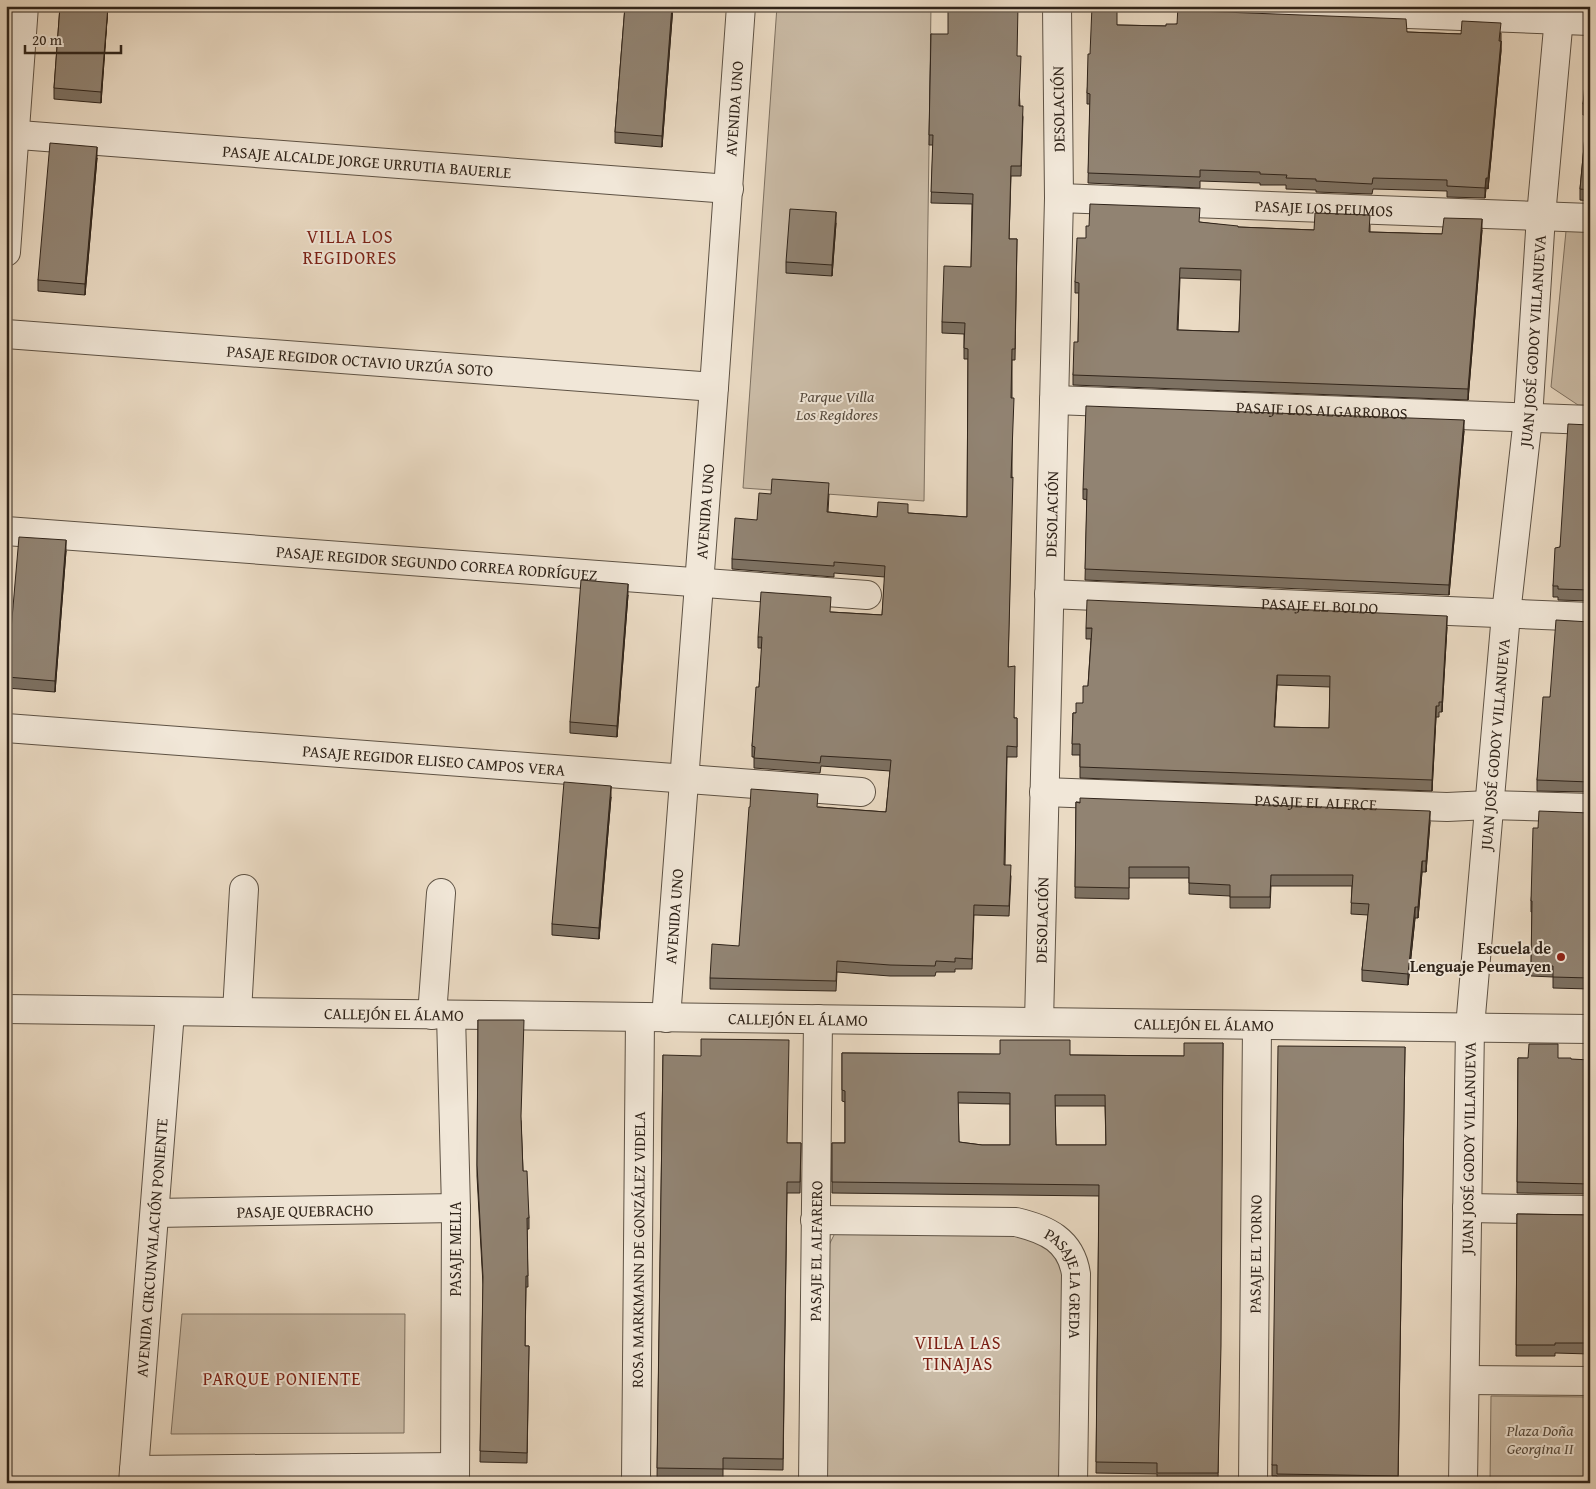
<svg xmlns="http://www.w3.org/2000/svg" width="1596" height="1489" font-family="'Gentium Book Plus',serif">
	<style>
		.green { fill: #cabba6; stroke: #7d7060 }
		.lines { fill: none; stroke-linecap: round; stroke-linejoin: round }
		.minor-casing { stroke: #5e5244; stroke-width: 30 }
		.minor { stroke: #f1e7d8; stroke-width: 28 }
		.wall { fill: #7d7162; stroke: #30241a; fill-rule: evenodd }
		.shaded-wall { fill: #665c50; stroke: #30241a }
		.building { fill: #918372; stroke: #30241a; fill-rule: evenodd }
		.poi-dot { fill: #8f2418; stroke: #f1e7d8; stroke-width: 2 }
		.labels { text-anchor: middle; stroke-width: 4; stroke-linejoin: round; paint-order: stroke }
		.street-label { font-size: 16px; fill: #30241a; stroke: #f1e7d8 }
		.park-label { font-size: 16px; font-style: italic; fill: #564a3d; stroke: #f1e7d8 }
		.poi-label { font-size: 16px; font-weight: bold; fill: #30241a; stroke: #f1e7d8; text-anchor: end }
		.neighbourhood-label { font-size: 18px; letter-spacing: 1px; fill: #7a1f14; stroke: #f1e7d8 }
	</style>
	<rect width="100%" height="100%" fill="#eadac3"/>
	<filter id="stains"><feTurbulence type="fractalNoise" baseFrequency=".004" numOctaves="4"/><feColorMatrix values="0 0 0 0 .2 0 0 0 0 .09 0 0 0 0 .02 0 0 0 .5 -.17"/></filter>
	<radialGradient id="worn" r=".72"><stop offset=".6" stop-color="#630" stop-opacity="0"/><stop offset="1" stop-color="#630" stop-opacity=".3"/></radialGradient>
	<g class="green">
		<polygon points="777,6 931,6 924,501 743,488"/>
		<polygon points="1590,220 1590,405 1578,405 1551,387 1566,231 1571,221"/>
		<polygon points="1015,1229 1052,1243 1066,1270 1059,1475 1054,1483 827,1483 827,1249 835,1233"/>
		<polygon points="182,1314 405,1314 404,1433 171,1434"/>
		<polygon points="1491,1396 1590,1397 1590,1483 1490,1483"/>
	</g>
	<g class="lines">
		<g class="minor-casing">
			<g id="minor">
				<polyline points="1198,6 1590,21"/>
				<path id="s1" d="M 6,134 L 729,189"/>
				<path id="s2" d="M 1059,198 L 1590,218"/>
				<polyline points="6,252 24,6"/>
				<path id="s3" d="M 6,334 L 714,387"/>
				<path id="s4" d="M 1054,400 L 1590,420"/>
				<path id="s5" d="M 6,531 L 867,595"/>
				<path id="s6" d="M 1049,594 L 1590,617"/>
				<path id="s7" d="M 6,728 L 861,792"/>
				<path id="s8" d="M 1044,792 L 1447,807 L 1489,805 L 1590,808"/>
				<path id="s9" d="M 6,1009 L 1590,1029"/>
				<polyline points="237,1012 244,889"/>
				<polyline points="432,1015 441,893"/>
				<polyline points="451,1015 456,1208 455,1483"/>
				<path id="s10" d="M 666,1018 L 714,387 L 741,6"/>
				<path id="s11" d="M 1039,1022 L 1059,198 L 1057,6"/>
				<polyline points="1467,1208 1590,1210"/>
				<path id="s12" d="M 155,1213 L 456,1208"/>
				<path id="s13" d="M 815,1220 L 1016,1222 C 1046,1229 1071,1240 1076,1274 L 1073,1483"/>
				<polyline points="1465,1380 1590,1381"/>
				<polyline points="134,1470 455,1467"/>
				<path id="s14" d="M 133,1483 L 170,1012"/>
				<path id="s15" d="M 638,1483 L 636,1480 L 640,1017"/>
				<path id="s16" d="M 813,1483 L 818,1019"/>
				<path id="s17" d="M 1253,1483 L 1257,1025"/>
				<path id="s18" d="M 1463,1483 L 1470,1027 L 1506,614 L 1528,418 L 1541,216 L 1560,6"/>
			</g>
		</g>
		<use href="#minor" class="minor"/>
	</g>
	<g class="wall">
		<polygon points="60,6 108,6 101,103 54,99 54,88"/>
		<polygon points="625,6 673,6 662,147 615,143 615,132"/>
		<polygon points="1190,9 1197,11 1407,32 1461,34 1501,33 1501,51 1491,159 1488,189 1486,188 1485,198 1447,197 1447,191 1373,189 1372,194 1316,192 1316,190 1286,189 1286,185 1260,185 1260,183 1200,181 1200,188 1088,183 1090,104 1087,104 1087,93 1090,54 1117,25 1166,26 1177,24"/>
		<polygon points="931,34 1017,56 1020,106 1023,117 1021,176 1011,176 1009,239 1017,239 1015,360 1012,360 1012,478 1008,667 1014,718 1017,718 1017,757 1007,757 1005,865 1011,876 1009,916 974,915 972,969 955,969 955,972 936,972 935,976 890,976 837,972 836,991 710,989 710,978 739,946 818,807 886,812 890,771 821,766 820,773 754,768 754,757 752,757 752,746 759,687 762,648 758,648 758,637 831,612 882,615 885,577 834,573 834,577 732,569 732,559 757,520 771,494 829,494 828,512 877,517 908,513 967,517 968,359 964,359 964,334 942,333 942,322 971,267 972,204 931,203 933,145 929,145"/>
		<polygon points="1590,65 1590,201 1580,200 1580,189 1587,115 1583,115 1583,104"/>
		<polygon points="97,158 85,295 38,291 38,280"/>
		<path d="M 1199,222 L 1238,227 L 1314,230 L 1370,225 L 1370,232 L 1442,234 L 1482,230 L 1468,400 L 1073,385 L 1073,375 L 1078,342 L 1079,293 L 1075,293 L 1075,282 L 1086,238 ZM 1180,278 L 1241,280 L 1239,332 L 1178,330 Z"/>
		<polygon points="836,223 832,276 786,273 786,262"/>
		<polygon points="1590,425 1590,601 1558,600 1558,597 1553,597 1553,586 1560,547"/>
		<polygon points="1464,431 1449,595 1085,580 1087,500 1083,499 1083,489"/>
		<polygon points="66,551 55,692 7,688 7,677"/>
		<polygon points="628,595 617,737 570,733 570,722"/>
		<polygon points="1590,622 1590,792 1537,791 1537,780 1550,697"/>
		<path d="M 1447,627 L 1442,712 L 1439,712 L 1439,717 L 1436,717 L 1432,791 L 1080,778 L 1080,755 L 1072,755 L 1073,713 L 1076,713 L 1083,703 L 1088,686 L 1091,639 L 1086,639 L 1086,628 ZM 1277,685 L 1330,687 L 1329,728 L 1274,727 Z"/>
		<polygon points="611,797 599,939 552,935 552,924"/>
		<polygon points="1076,802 1430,822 1426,872 1422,872 1418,918 1415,918 1408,985 1362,981 1362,970 1368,915 1351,914 1352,886 1271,886 1270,908 1230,908 1230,896 1189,894 1189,878 1129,878 1129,899 1075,898"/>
		<polygon points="1590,813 1590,989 1553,988 1553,977 1531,976 1532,912 1531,912 1531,901 1538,828"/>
		<polygon points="478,1020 521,1121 523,1171 529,1218 529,1229 527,1229 528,1287 526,1287 525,1346 529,1346 527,1463 480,1462 483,1285 477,1176"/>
		<path d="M 1223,1043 L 1218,1483 L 1157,1483 L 1157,1474 L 1096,1473 L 1099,1196 L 832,1193 L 832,1143 L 845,1143 L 845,1102 L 842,1101 L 842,1053 L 1184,1056 ZM 958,1103 L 1010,1104 L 1010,1145 L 982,1145 L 959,1142 ZM 1055,1106 L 1105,1106 L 1106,1145 L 1056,1145 Z"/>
		<polygon points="1405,1047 1398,1483 1277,1483 1277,1476 1272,1476 1272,1465"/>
		<polygon points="663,1055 788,1143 801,1143 800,1193 787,1193 783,1470 723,1469 723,1479 657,1479"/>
		<polygon points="1518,1058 1590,1060 1590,1194 1517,1193"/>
		<polygon points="1517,1214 1590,1215 1590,1354 1555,1353 1555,1356 1516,1356"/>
	</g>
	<g class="shaded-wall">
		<polygon points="108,6 101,103 101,92"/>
		<polygon points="672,6 673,6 662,147 662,136"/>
		<polygon points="1501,41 1501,51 1488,189 1488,178"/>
		<polygon points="97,147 97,158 85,295 85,284"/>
		<polygon points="1486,178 1486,188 1485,198 1485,188"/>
		<polygon points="836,212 836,223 832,276 832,265"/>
		<polygon points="1482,219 1482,230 1468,400 1468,389"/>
		<polygon points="1464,420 1464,431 1449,595 1449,585"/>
		<polygon points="66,540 66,551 55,692 55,681"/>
		<polygon points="628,584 628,595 617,737 617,726"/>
		<polygon points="1447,616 1447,627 1442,712 1442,702"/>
		<polygon points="1277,675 1277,685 1274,738 1274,727"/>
		<polygon points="1436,706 1436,717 1432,791 1432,780"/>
		<polygon points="611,786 611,797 599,939 599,928"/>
		<polygon points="1430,811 1430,822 1426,872 1426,861"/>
		<polygon points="1422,861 1422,872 1418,918 1418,907"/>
		<polygon points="1415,907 1415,918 1408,985 1408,974"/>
	</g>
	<g class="building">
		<polygon points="60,6 108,6 101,92 54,88"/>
		<polygon points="625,6 672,6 662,136 615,132"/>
		<polygon points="948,6 1018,6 1017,56 1021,56 1019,106 1023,106 1021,166 1011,166 1009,239 1017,239 1015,349 1012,349 1011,398 1014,398 1011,478 1013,477 1008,667 1015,666 1014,718 1017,718 1017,747 1007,746 1004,865 1011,865 1009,906 974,905 972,959 955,958 955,962 936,961 935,966 890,965 837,961 836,981 710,978 712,944 739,946 749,807 750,807 751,789 818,794 817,807 886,812 891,760 821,756 820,763 754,758 755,747 752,746 756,687 759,687 762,637 758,637 761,592 831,597 830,612 882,615 885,566 834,562 834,566 732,559 735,518 757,520 759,493 771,494 772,479 829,483 827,512 877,517 878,502 908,504 908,513 967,517 968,349 964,348 965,323 942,322 944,266 971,267 973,194 931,192 933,135 929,135 931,34 948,34"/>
		<polygon points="1092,6 1117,6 1117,25 1166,26 1166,24 1177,24 1178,6 1188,6 1190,9 1197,11 1406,19 1407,32 1461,34 1462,21 1501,23 1499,41 1501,41 1491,149 1488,178 1486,178 1485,188 1447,186 1447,180 1373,178 1372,184 1316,181 1316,179 1286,178 1287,175 1260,174 1260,172 1200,170 1200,177 1088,173 1090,94 1087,93 1088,54 1090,54"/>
		<polygon points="1587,64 1590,65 1590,190 1580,189 1588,104 1583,104"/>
		<polygon points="50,143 97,147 85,284 38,280"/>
		<path d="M 1090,204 L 1200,208 L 1199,222 L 1238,226 L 1238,227 L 1314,230 L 1315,213 L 1370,215 L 1369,232 L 1442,234 L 1444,218 L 1482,219 L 1468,389 L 1073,375 L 1074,342 L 1078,342 L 1079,283 L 1075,282 L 1077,238 L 1086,238 L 1086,226 L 1089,226 ZM 1180,268 L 1241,270 L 1239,332 L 1177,330 Z"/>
		<polygon points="790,209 836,212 832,265 786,262"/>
		<polygon points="1086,406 1464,420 1449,585 1085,569 1087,489 1083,489"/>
		<polygon points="1568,424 1590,425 1590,590 1558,589 1558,586 1553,586 1555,548 1560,547"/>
		<polygon points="19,537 66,540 55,681 7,677"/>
		<polygon points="581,580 628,584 617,726 570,722"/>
		<path d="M 1087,600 L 1447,616 L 1442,702 L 1439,702 L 1439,706 L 1436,706 L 1432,780 L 1080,767 L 1080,744 L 1072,744 L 1073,713 L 1076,713 L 1076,703 L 1083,703 L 1083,686 L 1088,686 L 1092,628 L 1086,628 ZM 1277,675 L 1330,676 L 1329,728 L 1274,727 Z"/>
		<polygon points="1556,620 1590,622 1590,782 1537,780 1543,697 1550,697"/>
		<polygon points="564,782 611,786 599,928 552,924"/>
		<polygon points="1080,798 1430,811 1426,861 1422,861 1418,907 1415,907 1408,974 1362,970 1369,904 1351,903 1353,875 1271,875 1270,897 1230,897 1230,885 1189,883 1189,867 1129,867 1129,888 1075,887 1076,802 1080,803"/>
		<polygon points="1539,811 1590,813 1590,978 1553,977 1553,966 1531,965 1532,901 1531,901 1533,828 1538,828"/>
		<polygon points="478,1020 524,1020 521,1116 523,1171 527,1171 529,1218 527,1218 528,1276 526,1276 525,1346 529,1346 527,1453 480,1451 483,1277 477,1165"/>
		<polygon points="701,1039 789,1040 787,1143 801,1143 800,1182 787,1182 783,1459 723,1458 723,1469 657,1468 663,1055 701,1056"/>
		<path d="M 1000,1040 L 1070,1040 L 1070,1055 L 1184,1056 L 1184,1043 L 1223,1043 L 1221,1346 L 1218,1473 L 1157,1473 L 1157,1463 L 1096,1462 L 1099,1185 L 832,1182 L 832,1143 L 845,1143 L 845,1091 L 842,1090 L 842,1053 L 1000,1054 ZM 958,1092 L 1010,1093 L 1010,1145 L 982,1145 L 959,1142 ZM 1055,1095 L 1105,1095 L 1106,1145 L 1056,1145 Z"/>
		<polygon points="1529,1044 1558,1044 1558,1058 1571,1058 1571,1059 1590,1060 1590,1184 1517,1182 1518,1058 1528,1058"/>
		<polygon points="1278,1046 1405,1047 1398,1476 1277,1474 1277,1465 1272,1465"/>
		<polygon points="1517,1214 1590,1215 1590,1343 1555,1343 1555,1345 1516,1345"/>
	</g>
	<circle class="poi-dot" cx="1561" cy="957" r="5"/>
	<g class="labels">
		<g class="street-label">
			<text dy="6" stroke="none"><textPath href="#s10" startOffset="912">AVENIDA UNO</textPath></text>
			<text transform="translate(1058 109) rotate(-91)" y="6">DESOLACIÓN</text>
			<text dy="6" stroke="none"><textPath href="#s1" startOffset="362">PASAJE ALCALDE JORGE URRUTIA BAUERLE</textPath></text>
			<text dy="6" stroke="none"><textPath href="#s2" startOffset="265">PASAJE LOS PEUMOS</textPath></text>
			<text dy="6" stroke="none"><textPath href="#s18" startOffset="1145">JUAN JOSÉ GODOY VILLANUEVA</textPath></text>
			<text dy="6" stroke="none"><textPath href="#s3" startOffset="355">PASAJE REGIDOR OCTAVIO URZÚA SOTO</textPath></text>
			<text dy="6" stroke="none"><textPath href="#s4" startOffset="268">PASAJE LOS ALGARROBOS</textPath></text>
			<text dy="6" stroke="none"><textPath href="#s10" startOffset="508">AVENIDA UNO</textPath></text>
			<text dy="6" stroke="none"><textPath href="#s11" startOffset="508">DESOLACIÓN</textPath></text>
			<text dy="6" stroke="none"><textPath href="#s5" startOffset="432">PASAJE REGIDOR SEGUNDO CORREA RODRÍGUEZ</textPath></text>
			<text dy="6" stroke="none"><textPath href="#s6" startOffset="271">PASAJE EL BOLDO</textPath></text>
			<text dy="6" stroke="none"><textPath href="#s18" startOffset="740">JUAN JOSÉ GODOY VILLANUEVA</textPath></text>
			<text dy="6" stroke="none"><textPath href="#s7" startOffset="429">PASAJE REGIDOR ELISEO CAMPOS VERA</textPath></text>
			<text dy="6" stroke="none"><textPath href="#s8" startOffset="272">PASAJE EL ALERCE</textPath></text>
			<text dy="6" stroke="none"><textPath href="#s10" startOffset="102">AVENIDA UNO</textPath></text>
			<text dy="6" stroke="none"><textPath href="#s11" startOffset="102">DESOLACIÓN</textPath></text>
			<text dy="6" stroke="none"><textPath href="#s9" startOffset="388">CALLEJÓN EL ÁLAMO</textPath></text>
			<text dy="6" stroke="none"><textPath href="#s9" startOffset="792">CALLEJÓN EL ÁLAMO</textPath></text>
			<text dy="6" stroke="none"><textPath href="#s9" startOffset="1198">CALLEJÓN EL ÁLAMO</textPath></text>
			<text dy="6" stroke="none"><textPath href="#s18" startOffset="335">JUAN JOSÉ GODOY VILLANUEVA</textPath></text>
			<text dy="6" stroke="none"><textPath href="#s12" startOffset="150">PASAJE QUEBRACHO</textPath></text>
			<text dy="6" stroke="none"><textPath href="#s14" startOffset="236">AVENIDA CIRCUNVALACIÓN PONIENTE</textPath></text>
			<text transform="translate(455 1249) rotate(-90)" y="6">PASAJE MELIA</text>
			<text dy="6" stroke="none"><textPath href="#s15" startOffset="234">ROSA MARKMANN DE GONZÁLEZ VIDELA</textPath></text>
			<text dy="6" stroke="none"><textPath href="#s16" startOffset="232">PASAJE EL ALFARERO</textPath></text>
			<text dy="6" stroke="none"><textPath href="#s17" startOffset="229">PASAJE EL TORNO</textPath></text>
			<text dy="6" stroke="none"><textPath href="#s13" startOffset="292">PASAJE LA GREDA</textPath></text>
		</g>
		<g class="park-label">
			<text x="837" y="402">Parque Villa<tspan x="837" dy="18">Los Regidores</tspan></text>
			<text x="1540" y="1436">Plaza Doña<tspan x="1540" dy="18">Georgina II</tspan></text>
		</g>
		<g class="poi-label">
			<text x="1551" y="954">Escuela de<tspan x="1551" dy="18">Lenguaje Peumayen</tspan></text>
		</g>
		<g class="neighbourhood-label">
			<text x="350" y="243">VILLA LOS<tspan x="350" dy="21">REGIDORES</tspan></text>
			<text x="958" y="1349">VILLA LAS<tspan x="958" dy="21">TINAJAS</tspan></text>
			<text x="282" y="1385">PARQUE PONIENTE</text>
		</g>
	</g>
	<rect width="1596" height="1489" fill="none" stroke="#eadac3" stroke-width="25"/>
	<rect x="8" y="8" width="1581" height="1474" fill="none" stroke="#30241a" stroke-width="2.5"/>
	<rect x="12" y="12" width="1571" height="1464" fill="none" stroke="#30241a"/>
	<path d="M25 45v8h96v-8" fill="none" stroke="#30241a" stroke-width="2.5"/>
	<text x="32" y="45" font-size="15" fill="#30241a" stroke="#f1e7d8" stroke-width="4" paint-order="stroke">20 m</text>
	<rect width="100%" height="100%" filter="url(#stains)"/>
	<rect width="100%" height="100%" fill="url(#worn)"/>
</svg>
